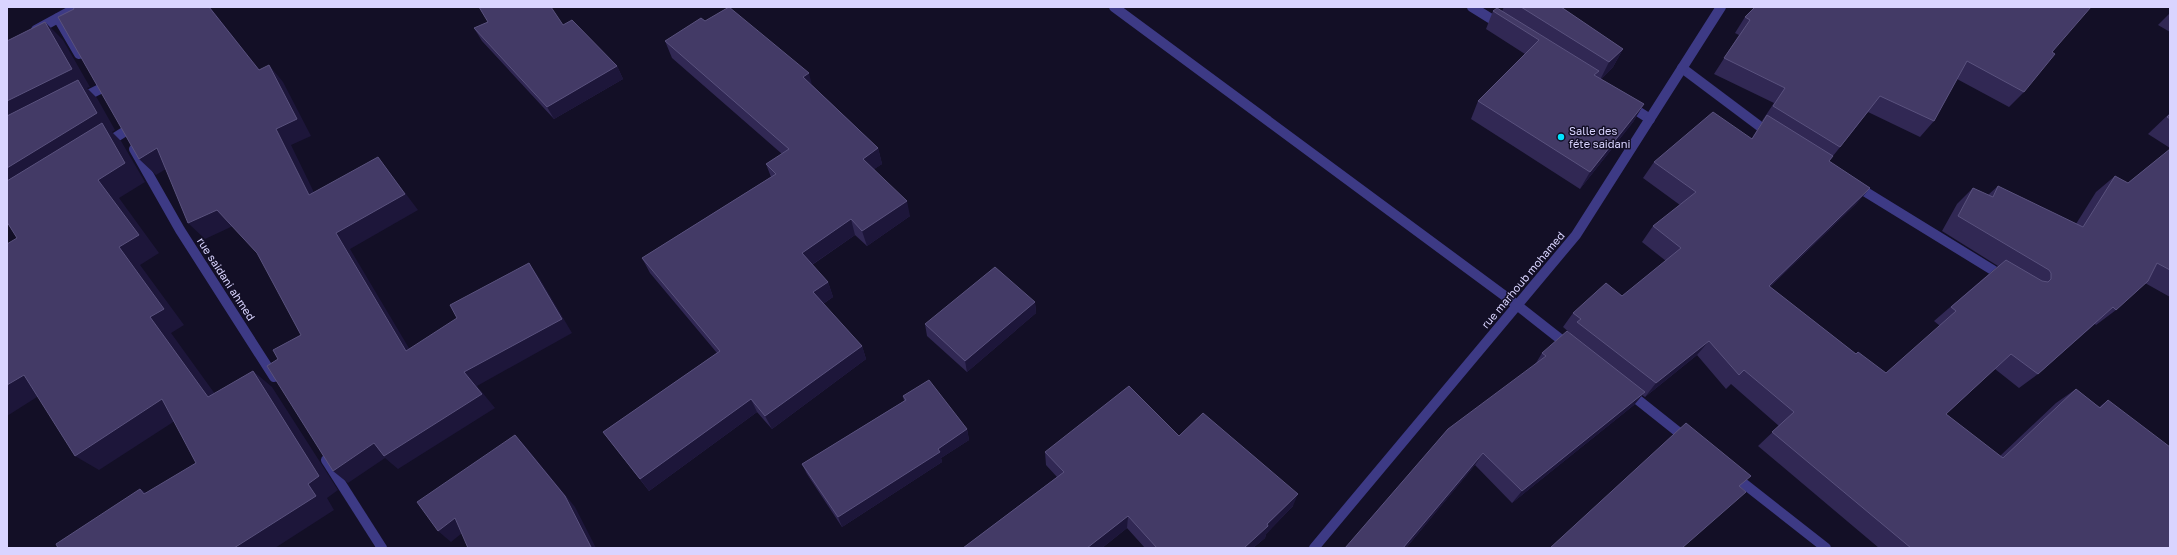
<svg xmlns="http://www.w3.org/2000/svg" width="2177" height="555" font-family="'Golos Text',sans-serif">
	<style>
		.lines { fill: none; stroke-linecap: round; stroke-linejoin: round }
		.minor { stroke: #3d3a85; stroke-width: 10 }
		.wall { fill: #312854 }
		.shaded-wall { fill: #1d163a }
		.building { fill: #433a66; stroke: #5a527e }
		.poi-dot { fill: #00e5ff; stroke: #130f26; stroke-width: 1.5 }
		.labels { text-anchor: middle; stroke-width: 3; stroke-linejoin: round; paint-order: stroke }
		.poi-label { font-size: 11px; fill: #d9d4ff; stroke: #130f26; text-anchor: start }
		.street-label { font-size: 11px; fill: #d9d4ff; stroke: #130f26 }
	</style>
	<rect width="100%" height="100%" fill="#130f26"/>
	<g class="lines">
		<g class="minor">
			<polyline points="1114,7 1517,305 1569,346"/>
			<polyline points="1472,7 1501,25"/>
			<polyline points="58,18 79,54"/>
			<polyline points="36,30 78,7"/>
			<polyline points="1682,68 1770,134"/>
			<polyline points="80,99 100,89"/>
			<polyline points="1628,105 1650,119"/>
			<polyline points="105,144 124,132"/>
			<polyline points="134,149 180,230 274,377"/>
			<polyline points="1856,186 2004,277"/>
			<polyline points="1628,392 1687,439"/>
			<polyline points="326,460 382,548"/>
			<polyline points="1733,475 1826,548"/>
			<polyline points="1314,548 1576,235 1721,7"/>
		</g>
	</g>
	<g class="wall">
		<polygon points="479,7 563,25 617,66 623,79 554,119 482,41 474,28 488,22"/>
		<polygon points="1504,7 1561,7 1623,49 1613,67 1601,79 1644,104 1633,122 1580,189 1471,119 1478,101 1525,54 1486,29 1493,11 1502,11"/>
		<polygon points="2170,13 2170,32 2158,25"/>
		<polygon points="1745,17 2052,52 2024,92 2009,107 1957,79 1934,121 1920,137 1868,112 1829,161 1870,188 1856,204 1770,287 1856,354 1886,373 1940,326 1934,321 1998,266 1942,231 1957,204 1973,188 1988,195 1998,186 2076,224 2096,192 2115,176 2128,183 2170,149 2170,297 2145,283 2116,310 2096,325 2095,324 2038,374 2019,388 1995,369 1946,414 2000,456 2056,403 2076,389 2099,407 2108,400 2170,548 1879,548 1758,446 1779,426 1731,384 1726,389 1697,355 1645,397 1642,395 1634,405 1512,503 1475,465 1406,548 1345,548 1536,363 1542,353 1570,333 1563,327 1573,313 1622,296 1666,261 1642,242 1653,226 1680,205 1643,178 1654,162 1752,138 1763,121 1762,121 1774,103 1714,74 1739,35 1735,33"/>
		<polygon points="705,21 812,85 878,148 882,164 874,169 910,216 867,246 855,235 812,265 828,282 833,297 823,304 862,346 866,359 772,429 757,412 649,491 603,432 717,353 650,273 642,258 771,177 766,164 782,154 672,58 665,41"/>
		<polygon points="2170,113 2170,148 2148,134"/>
		<polygon points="1035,302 1036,313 967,372 927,336 925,324"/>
		<polygon points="903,396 967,429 969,440 941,458 942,462 842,527 807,474 802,464 904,401"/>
		<polygon points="1179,436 1293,506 1266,534 1265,538 1253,548 1145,548 1127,528 1102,548 963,548 1057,477 1046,465 1045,452"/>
	</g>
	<g class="shaded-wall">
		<polygon points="209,7 210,7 273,87 259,70"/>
		<polygon points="45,22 63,40 90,87 87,88 97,98 115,130 112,132 121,141 145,182 119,198 159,253 140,265 184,325 171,333 228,412 208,397 7,197 7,101"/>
		<polygon points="1623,49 1613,67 1600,80 1609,62"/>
		<polygon points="269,65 283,82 311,136 291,145 323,211 309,195 276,129"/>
		<polygon points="617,66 623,79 554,119 547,107"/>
		<polygon points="809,73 813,89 803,77"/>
		<polygon points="1644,104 1633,122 1580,189 1590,172"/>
		<polygon points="157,148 174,164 156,175 139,159"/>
		<polygon points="878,148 882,164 867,174 863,159"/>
		<polygon points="378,157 418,210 350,249 419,365 406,351 336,233"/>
		<polygon points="1870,188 1856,204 1755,301 1769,286"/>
		<polygon points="907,201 910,216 867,246 862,231"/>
		<polygon points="217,210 233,226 205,239 188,223"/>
		<polygon points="851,219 855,235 807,268 802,253"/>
		<polygon points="529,263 540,279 572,333 477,386 495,408 398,469 385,458 348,483 333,471 374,443 464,372"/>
		<polygon points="828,282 833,297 818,307 813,292"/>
		<polygon points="1035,302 1036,313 967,372 965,361"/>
		<polygon points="1709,341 1697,355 1645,397 1656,383"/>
		<polygon points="862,346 866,359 772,429 765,416"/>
		<polygon points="253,371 272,387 338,490 327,498 334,510 275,548 234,548 308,484"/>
		<polygon points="24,375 48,390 7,416 7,385"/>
		<polygon points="1645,392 1634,405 1512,503 1522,491"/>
		<polygon points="162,399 184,415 99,470 75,456"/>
		<polygon points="751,399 757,412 649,491 640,479"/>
		<polygon points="967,429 969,440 941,458 942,462 842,527 838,517 938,449"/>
		<polygon points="515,435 526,447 575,507 596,548 589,548"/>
		<polygon points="1483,453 1475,465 1406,548 1403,548"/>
		<polygon points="140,489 163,502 144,494"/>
		<polygon points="1298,494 1293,506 1266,534 1265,538 1253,548 1244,548"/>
		<polygon points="1128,516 1127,528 1102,548 1087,548"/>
		<polygon points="455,518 467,529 451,542 438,531"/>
	</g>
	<g class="building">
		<polygon points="73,7 209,7 259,70 269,65 297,119 276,129 309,195 378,157 405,194 336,233 406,351 457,318 450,305 529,263 562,319 464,372 482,394 384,456 374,443 333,471 267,366 278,359 273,350 301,335 257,253 217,210 188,223 157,148 139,159 58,17 74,9"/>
		<polygon points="479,7 551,7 563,25 572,20 617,66 547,107 474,28 488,22"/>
		<polygon points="729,7 809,73 803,77 878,148 863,159 907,201 862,231 851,219 802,253 828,282 813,292 862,346 765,416 751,399 640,479 603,432 720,351 642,258 776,174 766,164 789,149 665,41 701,18 705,21"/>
		<polygon points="1521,7 1561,7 1623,49 1609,62"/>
		<polygon points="1755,7 2091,7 2052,52 2055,54 2024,92 1967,61 1934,121 1880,96 1840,147 1773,106 1785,88 1724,58 1750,20 1745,17"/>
		<polygon points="1497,8 1599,71 1594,75 1644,104 1590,172 1478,101 1539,40 1493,11"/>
		<polygon points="45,22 72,69 7,101 7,41"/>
		<polygon points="78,80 97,113 7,168 7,116"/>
		<polygon points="1713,112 1752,139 1767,115 1833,156 1829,161 1870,188 1769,286 1856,354 1858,352 1886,373 1956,311 1951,307 2006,260 2042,281 2048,282 2051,279 2051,273 2049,270 1958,216 1973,188 1993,197 1998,186 2083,227 2115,176 2128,183 2170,149 2170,270 2157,263 2148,281 2116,310 2113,307 2038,374 2011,354 1946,414 2003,458 2076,389 2100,408 2108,400 2170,447 2170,548 1911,548 1772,432 1794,412 1744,370 1739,375 1709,341 1656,383 1577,322 1581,319 1573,313 1606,283 1622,296 1681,248 1653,226 1696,192 1654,162"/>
		<polygon points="2170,114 2170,119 2167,117"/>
		<polygon points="102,123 125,163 98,180 139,235 119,247 164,309 150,317 208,397 253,371 319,476 308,484 316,496 234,548 58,548 56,544 140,489 144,494 196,463 162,399 75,456 24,375 7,385 7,244 17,238 7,222 7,181"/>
		<polygon points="995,267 1035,302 965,361 925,324"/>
		<polygon points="1567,331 1645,392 1522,491 1483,453 1403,548 1345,548 1448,429 1546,356 1542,353"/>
		<polygon points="929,380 967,429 938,449 940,452 838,517 802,464 906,400 903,396"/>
		<polygon points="1129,386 1179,436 1203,413 1298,494 1267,524 1268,526 1244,548 1157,548 1128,516 1087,548 963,548 1064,472 1045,452"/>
		<polygon points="1686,423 1751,476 1739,486 1746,492 1682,548 1550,548"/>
		<polygon points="515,435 565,496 591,547 589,548 468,548 455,518 438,531 417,502"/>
	</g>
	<circle class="poi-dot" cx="1561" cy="137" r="4"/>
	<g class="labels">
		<g class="poi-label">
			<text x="1569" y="135">Salle des<tspan x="1569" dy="13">féte saidani</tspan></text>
		</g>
		<g class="street-label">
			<text transform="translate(226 279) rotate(57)" y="4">rue saidani ahmed</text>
			<text transform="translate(1523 280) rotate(-50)" y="4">rue marhoub mohamed</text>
		</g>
	</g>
	<rect width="2177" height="555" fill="none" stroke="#d9d4ff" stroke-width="16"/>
</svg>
